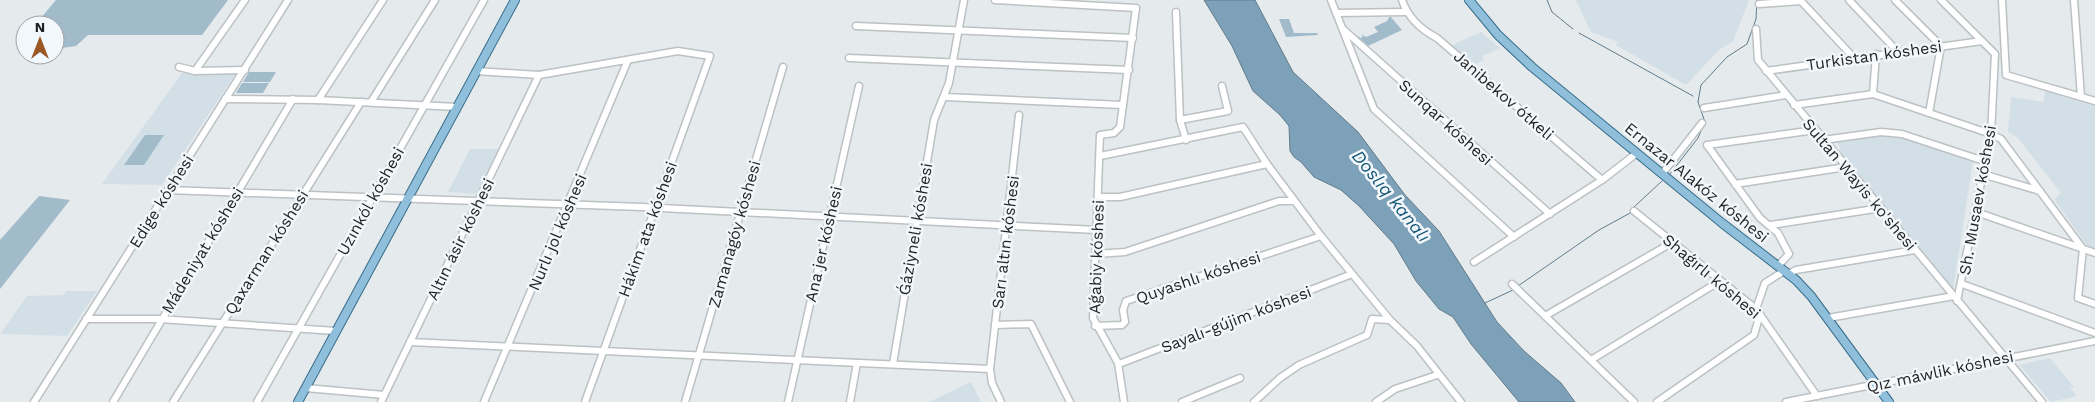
<svg xmlns="http://www.w3.org/2000/svg" width="2095" height="402" font-family="'Work Sans',sans-serif">
	<style>
		.built { fill: #d3dfe7 }
		.green { fill: #a2bbcb }
		.water { fill: #7da1b8; stroke: #617b8b }
		.lines { fill: none; stroke-linecap: round; stroke-linejoin: round }
		.stream { stroke: #617b8b; stroke-width: 1 }
		.minor-casing { stroke: #bcc1c4; stroke-width: 9 }
		.major-casing { stroke: #376c89; stroke-width: 10 }
		.minor { stroke: #fff; stroke-width: 6 }
		.major { stroke: #8fbfda; stroke-width: 8 }
		.labels { text-anchor: middle; stroke-width: 5; stroke-linejoin: round; paint-order: stroke }
		.street-label { font-size: 16px; fill: #1f2122; stroke: #f2f7fb }
		.water-label { font-size: 18px; font-style: italic; fill: #145475; stroke: #f2f7fb }
	</style>
	<rect width="100%" height="100%" fill="#e5eaed"/>
	<g class="built">
		<polygon points="1576,0 1749,0 1733,41 1719,50 1686,85 1616,45 1618,42 1591,32"/>
		<polygon points="1481,32 1500,48 1482,56 1484,60 1473,65 1450,46"/>
		<polygon points="182,73 236,73 162,185 102,184"/>
		<polygon points="2046,89 2095,103 2095,251 2090,250 2054,199 2061,193 2018,138 2008,132 2011,97 2043,102"/>
		<polygon points="1889,135 1902,137 1973,161 1953,290 1839,153 1840,147 1835,141"/>
		<polygon points="470,149 500,149 478,194 448,192"/>
		<polygon points="67,291 97,291 67,336 0,334 27,296 64,295"/>
		<polygon points="2050,358 2074,387 2070,388 2077,396 2051,402 2019,365"/>
		<polygon points="971,382 981,402 929,402"/>
	</g>
	<g class="green">
		<polygon points="56,0 228,0 202,35 88,35 76,46 55,49 55,25 35,25"/>
		<polygon points="1390,16 1402,30 1368,46 1356,35 1361,38 1363,37 1361,34 1366,37 1378,32 1374,27 1387,21"/>
		<polygon points="1279,19 1289,19 1294,33 1317,33 1318,35 1286,37"/>
		<polygon points="249,72 276,72 270,82 243,82"/>
		<polygon points="242,83 269,83 263,93 236,93"/>
		<polygon points="145,135 164,135 144,165 124,165"/>
		<polygon points="39,196 70,200 0,289 0,240"/>
	</g>
	<polygon class="water" points="1204,0 1255,0 1293,72 1358,132 1405,195 1439,231 1497,322 1524,351 1561,383 1575,402 1519,402 1471,344 1453,317 1439,309 1416,281 1394,244 1359,206 1341,190 1314,177 1301,162 1294,157 1290,151 1289,126 1280,115 1253,91 1232,46"/>
	<g class="lines">
		<g class="stream">
			<polyline points="1547,0 1552,12 1573,29"/>
			<polyline points="1579,33 1693,96"/>
			<polyline points="1705,122 1698,102 1701,85 1727,57 1747,44 1756,19 1757,0"/>
			<polyline points="1670,174 1698,138 1703,126"/>
			<polyline points="1634,207 1662,181"/>
			<polyline points="1518,286 1599,230 1632,212"/>
			<polyline points="1485,303 1513,290"/>
		</g>
		<g class="minor-casing">
			<g id="minor">
				<polyline points="995,0 1136,8 1120,127 1114,133 1100,135 1093,318 1118,363 1124,402"/>
				<polyline points="1331,0 1374,109 1514,237"/>
				<path d="M 1402,0 C 1408,18 1420,29 1437,38 L 1602,180"/>
				<polyline points="1849,0 1897,51"/>
				<polyline points="1895,0 1941,46 1929,113"/>
				<polyline points="1941,0 1995,54 1991,134 1957,301"/>
				<polyline points="2002,0 2006,75 2095,101"/>
				<polyline points="2074,0 2081,97"/>
				<polyline points="1759,4 1801,1 1854,58"/>
				<polyline points="1176,12 1180,120 1186,140"/>
				<polyline points="1336,13 1405,12"/>
				<polyline points="856,26 1133,38"/>
				<polyline points="1756,29 1758,60 2042,402"/>
				<polyline points="1344,30 1550,214"/>
				<polyline points="849,58 1129,70"/>
				<polyline points="179,67 195,71 245,70"/>
				<polyline points="195,71 245,0"/>
				<polyline points="476,71 539,75 678,51 710,56 585,402"/>
				<polyline points="1766,71 1982,41"/>
				<polyline points="1873,94 1876,54"/>
				<polyline points="945,97 1123,105"/>
				<polyline points="225,99 318,100 457,107"/>
				<polyline points="318,100 383,0"/>
				<polyline points="371,102 435,0"/>
				<polyline points="1794,105 1873,94 1991,134 2001,139 2083,249 2078,298 2095,304"/>
				<polyline points="1704,108 1786,95"/>
				<polyline points="1180,120 1228,111 1222,86"/>
				<polyline points="1823,140 1881,132 1902,134 1984,161"/>
				<polyline points="1100,156 1243,127 1267,164 1321,236 1390,320 1417,346 1461,402"/>
				<polyline points="1662,174 1702,123"/>
				<polyline points="1982,174 2040,191"/>
				<polyline points="1735,184 1846,167"/>
				<polyline points="168,190 642,207 1097,230"/>
				<polyline points="1098,197 1120,197 1267,164"/>
				<polyline points="1634,211 1756,309 1817,396"/>
				<polyline points="1976,212 2095,253"/>
				<polyline points="1771,225 1881,208"/>
				<polyline points="1096,254 1125,252 1279,201 1294,201"/>
				<polyline points="1474,262 1602,180 1637,153"/>
				<polyline points="1778,266 1789,254 1778,233 1760,218 1707,145 1815,130"/>
				<polyline points="1788,274 1796,270 1915,250"/>
				<polyline points="1512,284 1634,402"/>
				<polyline points="1962,284 2095,333"/>
				<polyline points="1756,309 1765,283 1784,271"/>
				<polyline points="1545,316 1673,242"/>
				<polyline points="1828,318 1954,296"/>
				<polyline points="86,319 160,319 336,331"/>
				<polyline points="995,325 1031,324 1070,402"/>
				<polyline points="1095,326 1122,325 1125,322 1123,310 1126,301 1321,236"/>
				<polyline points="410,342 990,369"/>
				<polyline points="1591,360 1720,281"/>
				<polyline points="893,364 934,120 949,83 964,0"/>
				<polyline points="1119,364 1352,274"/>
				<polyline points="306,388 384,395"/>
				<polyline points="34,402 288,0"/>
				<polyline points="113,402 293,99"/>
				<polyline points="173,402 361,102"/>
				<polyline points="257,402 484,0"/>
				<polyline points="381,402 539,75"/>
				<polyline points="484,402 628,60"/>
				<polyline points="685,402 783,67"/>
				<polyline points="788,402 859,86"/>
				<polyline points="850,402 857,363"/>
				<polyline points="1001,402 992,383 990,369 1019,115"/>
				<polyline points="1182,402 1240,378"/>
				<polyline points="1254,402 1280,378 1299,365 1367,335 1372,319 1390,320"/>
				<polyline points="1376,402 1395,389 1437,375"/>
				<polyline points="1657,402 1754,335 1760,314"/>
				<polyline points="1786,402 2095,341"/>
			</g>
		</g>
		<g class="major-casing">
			<g id="major">
				<polyline points="1469,0 1498,35 1532,67 1722,223 1796,280 1811,296 1889,402"/>
				<polyline points="298,402 515,0"/>
			</g>
		</g>
		<use href="#minor" class="minor"/>
		<use href="#major" class="major"/>
	</g>
	<g class="labels">
		<g class="street-label">
			<text transform="translate(1874 55) rotate(-8)" y="6">Turkistan kóshesi</text>
			<text transform="translate(1504 95) rotate(41)" y="6">Janibekov ótkeli</text>
			<text transform="translate(1446 122) rotate(42)" y="6">Sunqar kóshesi</text>
			<text transform="translate(1697 182) rotate(39)" y="6">Ernazar Alakóz kóshesi</text>
			<text transform="translate(1860 184) rotate(50)" y="6">Sultan Wayis ko'shesi</text>
			<text transform="translate(1977 200) rotate(-80)" y="6">Sh. Musaev kóshesi</text>
			<text transform="translate(161 201) rotate(-58)" y="6">Edige kóshesi</text>
			<text transform="translate(370 201) rotate(-61)" y="6">Uzınkól kóshesi</text>
			<text transform="translate(647 229) rotate(-70)" y="6">Hákim ata kóshesi</text>
			<text transform="translate(915 229) rotate(-80)" y="6">Ǵáziyneli kóshesi</text>
			<text transform="translate(557 232) rotate(-67)" y="6">Nurlı jol kóshesi</text>
			<text transform="translate(734 234) rotate(-74)" y="6">Zamanagóy kóshesi</text>
			<text transform="translate(460 239) rotate(-64)" y="6">Altın ásir kóshesi</text>
			<text transform="translate(1005 242) rotate(-83)" y="6">Sarı altın kóshesi</text>
			<text transform="translate(823 244) rotate(-77)" y="6">Ana jer kóshesi</text>
			<text transform="translate(202 250) rotate(-59)" y="6">Mádeniyat kóshesi</text>
			<text transform="translate(266 252) rotate(-58)" y="6">Qaxarman kóshesi</text>
			<text transform="translate(1096 257) rotate(-88)" y="6">Aǵabiy kóshesi</text>
			<text transform="translate(1712 276) rotate(40)" y="6">Shaǵırlı kóshesi</text>
			<text transform="translate(1198 277) rotate(-19)" y="6">Quyashlı kóshesi</text>
			<text transform="translate(1236 319) rotate(-21)" y="6">Sayalı-gújim kóshesi</text>
			<text transform="translate(1940 371) rotate(-12)" y="6">Qız máwlik kóshesi</text>
		</g>
		<g class="water-label">
			<text transform="translate(1391 196) rotate(51)" y="6">Doslıq kanalı</text>
		</g>
	</g>
	<g transform="translate(40 40)"><circle r="24" fill="#f2f7fb" stroke="#9ea1a4"/>
	<path d="M0-4L9 19L0 12L-9 19Z" fill="#995723"/>
	<text y="-8" font-size="14" font-weight="bold" text-anchor="middle" fill="#1f2122">N</text>
	</g>
</svg>
